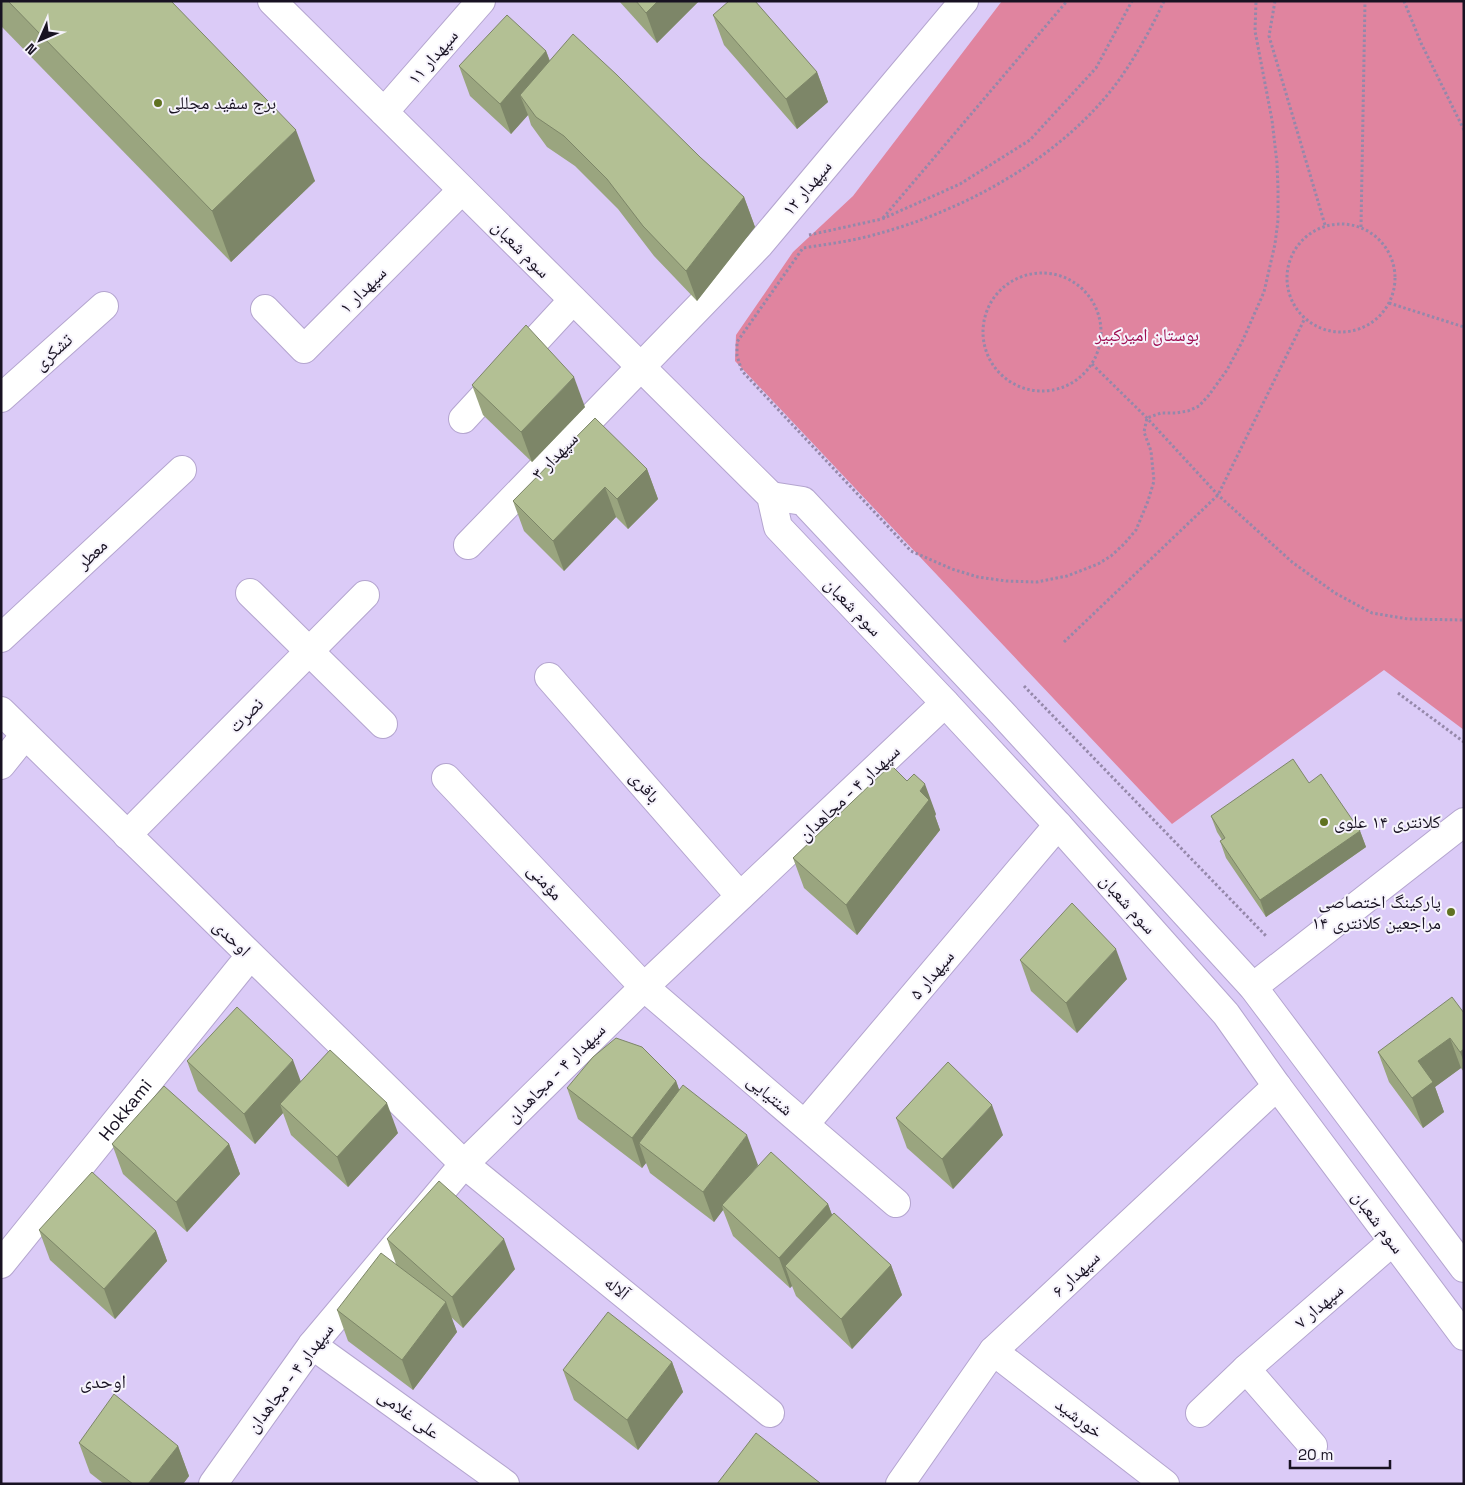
<svg xmlns="http://www.w3.org/2000/svg" width="1465" height="1485" font-family="'Space Grotesk','Noto Naskh Arabic',sans-serif">
	<style>
		.green { fill: #e0849f }
		.lines { fill: none; stroke-linecap: round; stroke-linejoin: round }
		.minor-casing { stroke: #b4a5cf; stroke-width: 30 }
		.path { stroke: #9588aa; stroke-width: 3; stroke-dasharray: 2.5 2.5; stroke-linecap: butt }
		.minor { stroke: #fff; stroke-width: 28 }
		.wall { fill: #9aa57f }
		.shaded-wall { fill: #7d8668 }
		.building { fill: #b3c094; stroke: #7d8668 }
		.poi-dot { fill: #607221; stroke: #f6f3fc; stroke-width: 2 }
		.labels { text-anchor: middle; stroke-width: 4; stroke-linejoin: round; paint-order: stroke }
		.street-label { font-size: 18px; fill: #181222; stroke: #f6f3fc }
		.poi-label { font-size: 18px; fill: #181222; stroke: #f6f3fc; text-anchor: start }
		.park-label { font-size: 18px; fill: #9e0f51; stroke: #f6f3fc }
		.neighbourhood-label { font-size: 19px; fill: #181222; stroke: #f6f3fc }
	</style>
	<rect width="100%" height="100%" fill="#dbcbf7"/>
	<polygon class="green" points="1002,1 1464,1 1464,730 1384,670 1172,824 735,361 736,335 793,252 853,196"/>
	<g class="lines">
		<g class="minor-casing">
			<g id="minor">
				<polyline points="272,1 771,496 778,527 945,703 1058,825 1226,1014 1277,1086 1464,1336"/>
				<polyline points="384,112 481,1"/>
				<polyline points="265,309 304,349 462,190"/>
				<polyline points="1,398 104,306"/>
				<polyline points="463,419 573,300"/>
				<polyline points="771,496 803,501 1001,712 1253,987 1464,1268"/>
				<polyline points="468,545 759,245 964,1"/>
				<polyline points="250,593 383,724"/>
				<polyline points="1,638 182,470"/>
				<polyline points="549,677 740,896"/>
				<polyline points="1,711 464,1164 770,1413"/>
				<polyline points="1,765 25,735"/>
				<polyline points="446,778 644,987 896,1203"/>
				<polyline points="127,835 365,595"/>
				<polyline points="1253,987 1464,822"/>
				<polyline points="805,1124 1058,825"/>
				<path id="s1" d="M 1,1264 L 250,956"/>
				<polyline points="312,1345 505,1484"/>
				<polyline points="993,1351 1165,1484"/>
				<polyline points="1246,1369 1313,1446"/>
				<polyline points="1200,1413 1246,1369 1392,1242"/>
				<polyline points="213,1484 312,1345 464,1164 644,987 945,703"/>
				<polyline points="900,1484 993,1351 1277,1086"/>
			</g>
		</g>
		<g class="path">
			<path d="M 1164,1 C 1151,29 1136,56 1119,80 C 1064,156 966,210 877,234 C 853,241 828,244 803,248 L 737,342 L 737,356 L 742,371 L 911,551 L 952,569 L 978,577 L 1006,581 L 1037,582 L 1067,576 L 1098,564 L 1111,556 L 1124,544 L 1136,530 L 1148,501 L 1154,481 L 1151,451 L 1144,432 L 1147,418 L 1161,413 L 1176,413 L 1188,411 L 1199,406 L 1209,395 L 1227,370 L 1242,342 L 1264,292 L 1275,244 L 1278,220 L 1278,189 L 1277,163 L 1272,120 L 1255,31 L 1256,1"/>
			<polyline points="1275,1 1269,36 1325,225"/>
			<polyline points="1404,1 1421,43 1464,130"/>
			<polyline points="883,218 1067,1"/>
			<circle cx="1341" cy="278" r="54"/>
			<polyline points="1361,227 1365,1"/>
			<polyline points="809,235 882,219 960,184 1030,140 1096,68 1132,1"/>
			<circle cx="1042" cy="332" r="59"/>
			<polyline points="1389,303 1464,327"/>
			<polyline points="1092,364 1147,418 1218,495 1292,562 1335,593 1372,613 1408,619 1464,620"/>
			<polyline points="1064,642 1218,495 1305,318"/>
			<polyline points="1024,686 1267,937"/>
			<polyline points="1398,693 1464,742"/>
		</g>
		<use href="#minor" class="minor"/>
	</g>
	<g class="wall">
		<polygon points="1,1 171,1 315,181 231,262 1,26"/>
		<polygon points="619,1 699,1 657,43"/>
		<polygon points="713,15 817,72 828,102 797,129 724,45"/>
		<polygon points="546,51 550,61 700,157 744,197 755,227 697,301 654,256 618,209 575,166 547,147 531,125 528,115 511,134 470,96 459,66"/>
		<polygon points="472,385 585,407 532,462 483,415"/>
		<polygon points="647,469 658,499 628,529 616,517 564,571 524,531 513,501"/>
		<polygon points="1309,783 1360,831 1366,847 1266,917 1226,858 1220,841 1222,840 1217,832 1211,816"/>
		<polygon points="936,814 935,816 940,830 857,935 804,888 793,858"/>
		<polygon points="1020,960 1127,979 1077,1033 1031,991"/>
		<polygon points="1464,1013 1464,1072 1461,1068 1435,1087 1444,1112 1423,1128 1389,1082 1378,1052"/>
		<polygon points="187,1061 301,1082 398,1133 348,1187 291,1135 283,1113 255,1144 198,1091"/>
		<polygon points="676,1081 679,1090 758,1165 753,1171 828,1204 832,1215 891,1265 902,1295 852,1349 796,1296 792,1286 790,1288 733,1236 723,1210 714,1222 650,1173 646,1163 642,1168 578,1119 567,1088"/>
		<polygon points="896,1118 1003,1135 953,1189 907,1148"/>
		<polygon points="112,1144 229,1144 240,1174 187,1232 123,1174"/>
		<polygon points="39,1230 156,1231 167,1261 115,1319 50,1260"/>
		<polygon points="387,1239 515,1269 463,1328 451,1317 457,1332 413,1390 348,1341 337,1310 396,1264"/>
		<polygon points="672,1362 683,1392 638,1450 574,1400 563,1370"/>
		<polygon points="79,1443 178,1446 189,1476 183,1484 104,1484 90,1473"/>
	</g>
	<g class="shaded-wall">
		<polygon points="658,1 699,1 657,43 646,13"/>
		<polygon points="546,51 557,81 520,95 528,115 511,134 500,104"/>
		<polygon points="817,72 828,102 797,129 786,99"/>
		<polygon points="296,130 315,181 231,262 212,211"/>
		<polygon points="744,197 755,227 697,301 686,271"/>
		<polygon points="574,377 585,407 532,462 521,432"/>
		<polygon points="647,469 658,499 628,529 617,499"/>
		<polygon points="605,487 616,517 564,571 553,541"/>
		<polygon points="925,784 936,814 935,816 940,830 857,935 846,905 920,791"/>
		<polygon points="1360,831 1366,847 1266,917 1260,900"/>
		<polygon points="1116,949 1127,979 1077,1033 1066,1003"/>
		<polygon points="1450,1038 1461,1068 1435,1087 1444,1112 1423,1128 1412,1098 1418,1061"/>
		<polygon points="1464,1049 1464,1062 1460,1052"/>
		<polygon points="293,1060 304,1090 280,1104 283,1113 255,1144 244,1114"/>
		<polygon points="676,1081 687,1111 639,1143 646,1163 642,1168 632,1138"/>
		<polygon points="387,1103 398,1133 348,1187 337,1157"/>
		<polygon points="992,1105 1003,1135 953,1189 942,1159"/>
		<polygon points="747,1135 758,1165 725,1208 722,1205 723,1210 714,1222 703,1192"/>
		<polygon points="229,1144 240,1174 187,1232 176,1202"/>
		<polygon points="828,1204 839,1234 785,1266 792,1286 790,1288 779,1258"/>
		<polygon points="156,1231 167,1261 115,1319 104,1289"/>
		<polygon points="504,1239 515,1269 463,1328 452,1297"/>
		<polygon points="891,1265 902,1295 852,1349 841,1319"/>
		<polygon points="446,1302 457,1332 413,1390 402,1360"/>
		<polygon points="672,1362 683,1392 638,1450 627,1420"/>
		<polygon points="178,1446 189,1476 183,1484 148,1484"/>
	</g>
	<g class="building">
		<polygon points="8,1 171,1 296,130 212,211"/>
		<polygon points="636,1 658,1 646,13"/>
		<polygon points="729,1 755,1 817,72 786,99 713,15"/>
		<polygon points="507,15 546,51 500,104 459,66"/>
		<polygon points="573,34 617,75 700,157 744,197 686,271 643,226 607,179 564,136 536,117 520,95"/>
		<polygon points="526,325 574,377 521,432 472,385"/>
		<polygon points="595,418 647,469 617,499 605,487 553,541 513,501"/>
		<polygon points="1293,759 1309,783 1321,774 1360,831 1260,900 1220,841 1225,838 1211,816"/>
		<polygon points="891,765 907,781 914,774 925,784 920,791 929,800 846,905 793,858"/>
		<polygon points="1072,903 1116,949 1066,1003 1020,960"/>
		<polygon points="1452,997 1464,1013 1464,1049 1460,1052 1450,1038 1418,1061 1433,1082 1412,1098 1378,1052"/>
		<polygon points="237,1007 293,1060 244,1114 187,1061"/>
		<polygon points="616,1038 642,1047 676,1081 632,1138 567,1088 593,1057"/>
		<polygon points="330,1050 387,1103 337,1157 280,1104"/>
		<polygon points="948,1062 992,1105 942,1159 896,1118"/>
		<polygon points="683,1085 747,1135 703,1192 639,1143"/>
		<polygon points="164,1086 229,1144 176,1202 112,1144"/>
		<polygon points="771,1152 828,1204 779,1258 722,1205"/>
		<polygon points="92,1172 156,1231 104,1289 39,1230"/>
		<polygon points="439,1181 504,1239 452,1297 387,1239"/>
		<polygon points="834,1213 891,1265 841,1319 785,1266"/>
		<polygon points="381,1253 446,1302 402,1360 337,1310"/>
		<polygon points="608,1312 672,1362 627,1420 563,1370"/>
		<polygon points="114,1394 178,1446 148,1484 133,1484 79,1443"/>
		<polygon points="756,1433 820,1483 820,1484 717,1484"/>
	</g>
	<g class="poi-dot">
		<circle cx="158" cy="103" r="5"/>
		<circle cx="1324" cy="822" r="5"/>
		<circle cx="1451" cy="912" r="5"/>
	</g>
	<g class="labels">
		<g class="street-label">
			<text transform="translate(433 57) rotate(-49)" y="6">سپهدار ۱۱</text>
			<text transform="translate(807 188) rotate(-50)" y="6">سپهدار ۱۲</text>
			<text transform="translate(521 249) rotate(45)" y="6">سوم شعبان</text>
			<text transform="translate(363 290) rotate(-45)" y="6">سپهدار ۱</text>
			<text transform="translate(53 352) rotate(-42)" y="6">تشکری</text>
			<text transform="translate(555 456) rotate(-46)" y="6">سپهدار ۳</text>
			<text transform="translate(92 554) rotate(-43)" y="6">معطر</text>
			<text transform="translate(853 607) rotate(46)" y="6">سوم شعبان</text>
			<text transform="translate(246 715) rotate(-45)" y="6">نصرت</text>
			<text transform="translate(645 787) rotate(49)" y="6">باقری</text>
			<text transform="translate(849 793) rotate(-43)" y="6">سپهدار ۴ - مجاهدان</text>
			<text transform="translate(545 882) rotate(47)" y="6">مؤمنی</text>
			<text transform="translate(1128 904) rotate(48)" y="6">سوم شعبان</text>
			<text transform="translate(232 938) rotate(44)" y="6">اوحدی</text>
			<text transform="translate(932 975) rotate(-50)" y="6">سپهدار ۵</text>
			<text transform="translate(556 1073) rotate(-45)" y="6">سپهدار ۴ - مجاهدان</text>
			<text transform="translate(770 1095) rotate(40)" y="6">شنتیایی</text>
			<text dy="6" stroke="none"><textPath href="#s1" startOffset="198">Hokkami</textPath></text>
			<text transform="translate(1378 1222) rotate(53)" y="6">سوم شعبان</text>
			<text transform="translate(1076 1274) rotate(-43)" y="6">سپهدار ۶</text>
			<text transform="translate(617 1288) rotate(39)" y="6">آلاله</text>
			<text transform="translate(1319 1306) rotate(-41)" y="6">سپهدار ۷</text>
			<text transform="translate(290 1378) rotate(-53)" y="6">سپهدار ۴ - مجاهدان</text>
			<text transform="translate(409 1414) rotate(36)" y="6">علی غلامی</text>
			<text transform="translate(1079 1418) rotate(37)" y="6">خورشید</text>
		</g>
		<g class="poi-label">
			<text x="168" y="109">برج سفید مجللی</text>
			<text x="1334" y="828">کلانتری ۱۴ علوی</text>
			<text x="1441" y="908" text-anchor="end">پارکینگ اختصاصی<tspan x="1441" dy="21">مراجعین کلانتری ۱۴</tspan></text>
		</g>
		<g class="park-label">
			<text x="1147" y="341">بوستان امیرکبیر</text>
		</g>
		<g class="neighbourhood-label">
			<text x="103" y="1388">اوحدی</text>
		</g>
	</g>
	<rect width="1465" height="1485" fill="none" stroke="#181222" stroke-width="5"/>
	<g transform="translate(40 40) rotate(225)" stroke="#f6f3fc" stroke-width="4" paint-order="stroke">
	<path d="M0-4L9 19L0 12L-9 19Z" fill="#181222"/>
	<text y="-8" font-size="14" font-weight="bold" text-anchor="middle" fill="#181222">N</text>
	</g>
	<path d="M1290 1460v8h100v-8" fill="none" stroke="#181222" stroke-width="2.5"/>
	<text x="1298" y="1460" font-size="15" fill="#181222" stroke="#f6f3fc" stroke-width="4" paint-order="stroke">20 m</text>
</svg>
